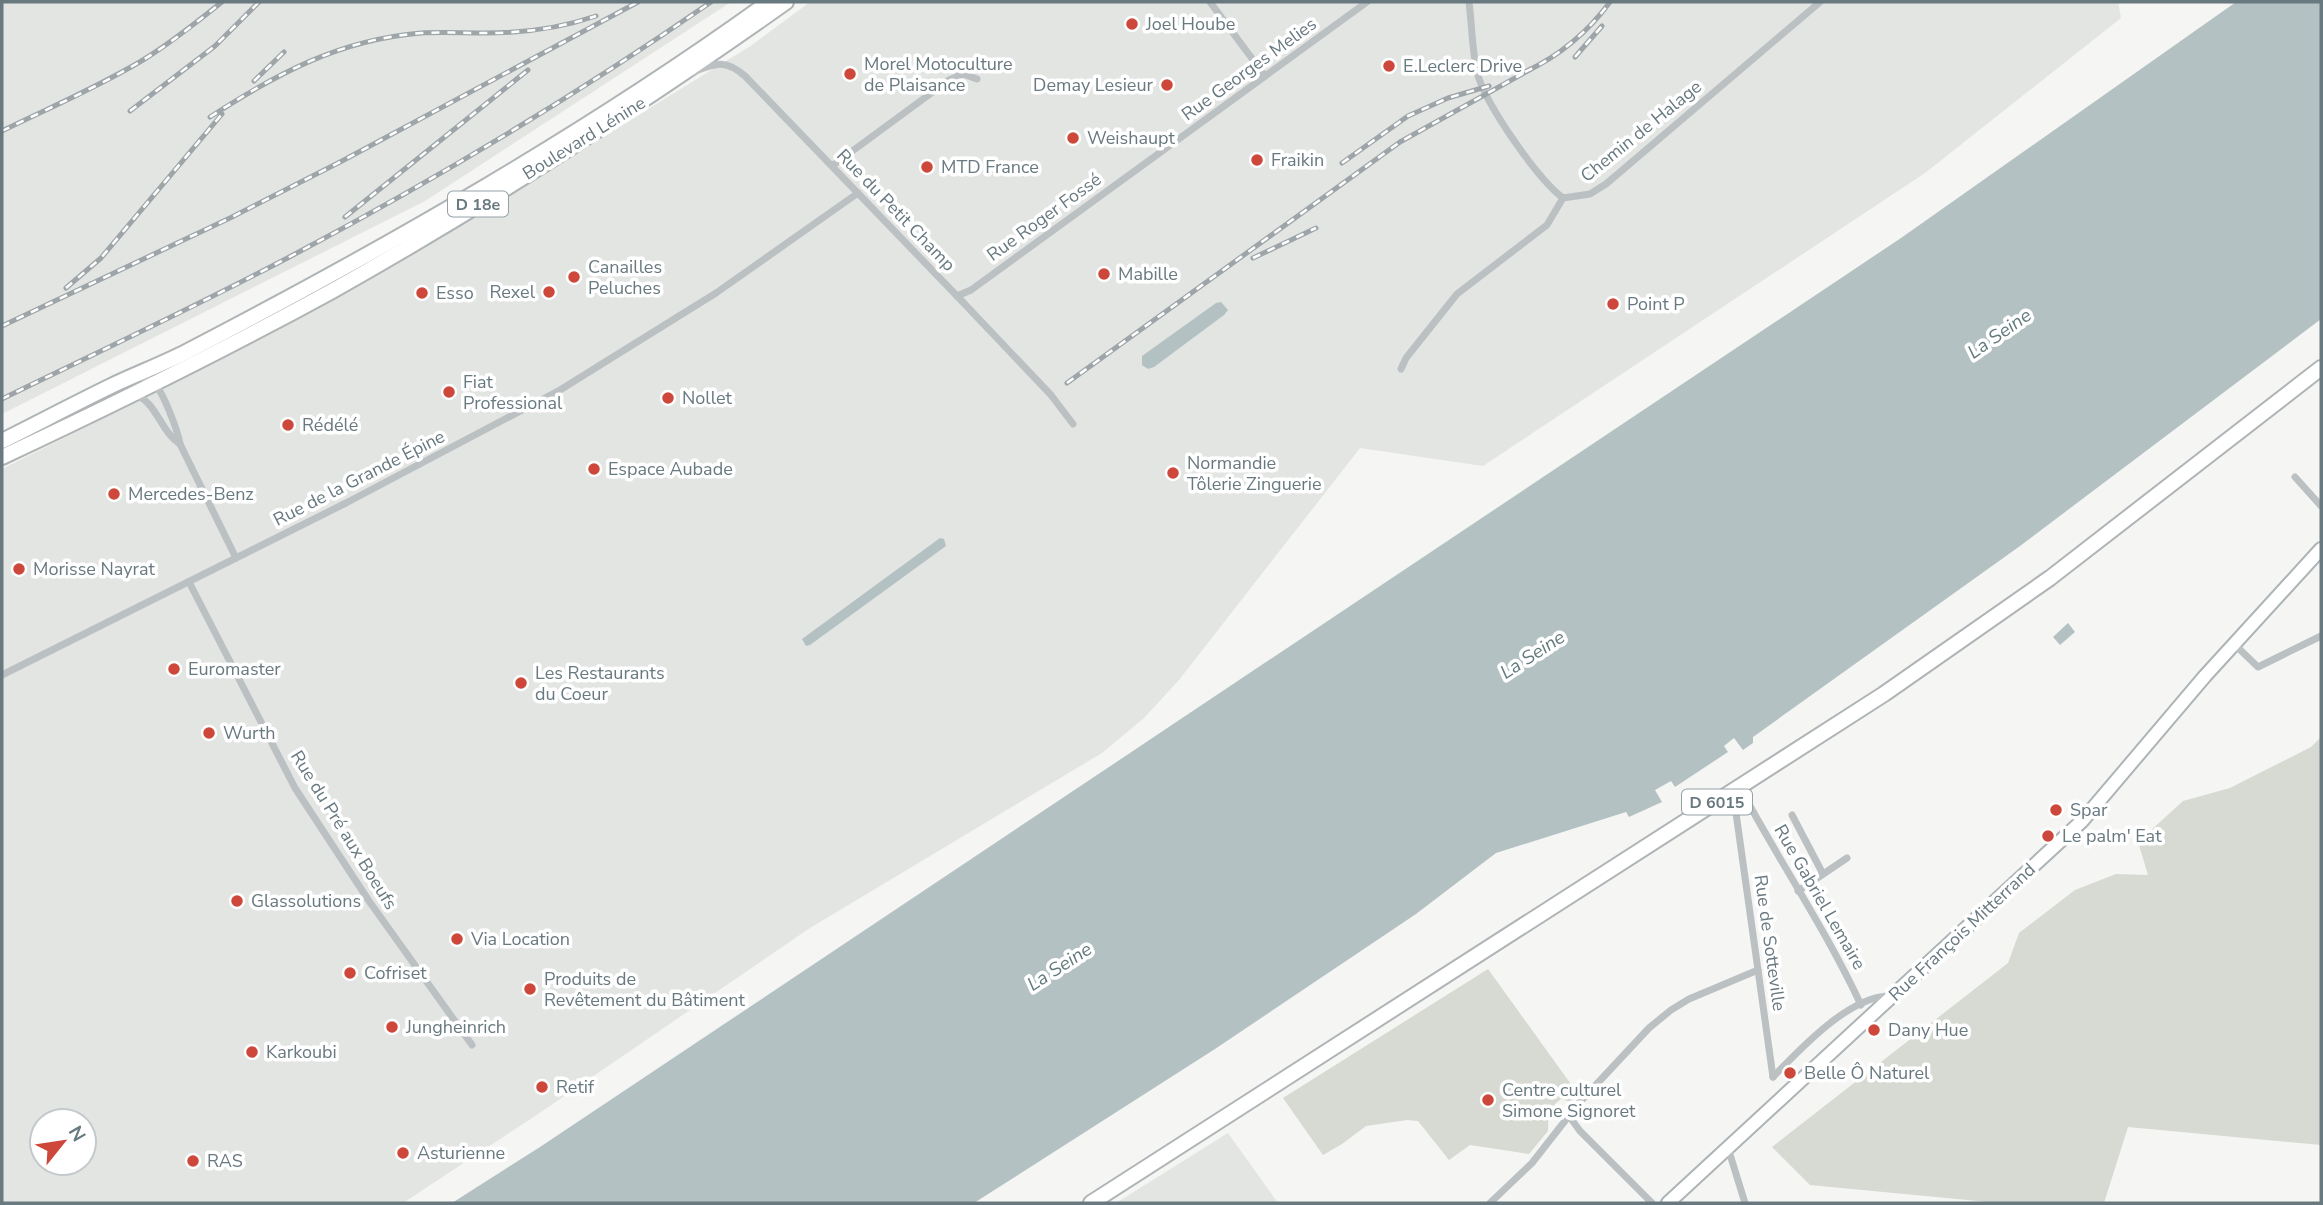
<svg xmlns="http://www.w3.org/2000/svg" width="2323" height="1205" font-family="'Nunito Sans',sans-serif">
	<style>
		.built { fill: #e3e5e3; fill-rule: evenodd }
		.green { fill: #d6dad2 }
		.water { fill: #b4c1c3 }
		.lines { fill: none; stroke-linecap: round; stroke-linejoin: round }
		.secondary-casing { stroke: #adb4b7; stroke-width: 16 }
		.primary-casing { stroke: #afb4b6; stroke-width: 18 }
		.street { stroke: #bbc0c2; stroke-width: 7 }
		.secondary { stroke: #fff; stroke-width: 12 }
		.primary { stroke: #fff; stroke-width: 14 }
		.rail-casing { stroke: #9da5a8; stroke-width: 5 }
		.rail { stroke: #fff; stroke-width: 2.5; stroke-dasharray: 8; stroke-linecap: butt }
		.poi-dot { fill: #cd473b; stroke: #fff; stroke-width: 2.5 }
		.labels { text-anchor: middle; stroke-width: 7; stroke-linejoin: round; paint-order: stroke }
		.shield { fill: #fff; stroke: #95a1a6; stroke-width: 2 }
		.shield-label { font-size: 16px; font-weight: bold; fill: #687980 }
		.poi-label { font-size: 18px; fill: #687980; stroke: #fff; text-anchor: start }
		.street-label { font-size: 18px; fill: #687980; stroke: #fff }
		.water-label { font-size: 19px; font-style: italic; fill: #647a7c; stroke: #fff }
	</style>
	<rect width="100%" height="100%" fill="#f5f5f3"/>
	<g class="built">
		<polygon points="2,2 731,2 425,201 2,414"/>
		<path d="M 810,2 L 2118,2 L 2121,18 L 1925,173 L 1483,466 L 1360,448 L 1179,680 L 1144,718 L 1102,753 L 810,928 L 538,1114 L 403,1203 L 2,1203 L 2,469 L 186,377 L 458,226 L 752,45 ZM 42,1121 L 84,1121 L 84,1163 L 42,1163 Z"/>
		<polygon points="1228,1133 1278,1203 1116,1203"/>
	</g>
	<g class="green">
		<polygon points="2321,737 2321,1145 2128,1127 2104,1203 1999,1203 1810,1185 1772,1147 2008,963 2019,933 2075,890 2116,874 2148,875 2138,842 2183,801 2230,788 2311,747"/>
		<path d="M 1488,969 L 1578,1094 L 1571,1102 L 1561,1099 C 1546,1110 1549,1116 1548,1131 L 1529,1154 L 1470,1145 L 1449,1160 L 1418,1121 L 1407,1120 L 1366,1126 L 1342,1144 L 1323,1155 L 1283,1098 Z"/>
	</g>
	<g class="water">
		<polygon points="2236,2 2321,2 2321,319 2020,546 1753,737 1753,743 1743,750 1734,738 1724,746 1728,752 1675,787 1671,781 1655,790 1662,802 1629,817 1626,812 1496,853 1416,914 1215,1049 974,1203 452,1203 540,1147 1901,238"/>
		<polygon points="1221,302 1228,310 1224,315 1154,367 1148,369 1142,365 1142,356 1216,303"/>
		<polygon points="940,538 944,539 946,546 810,645 806,646 802,639"/>
		<polygon points="2068,623 2075,632 2060,645 2053,637"/>
	</g>
	<g class="lines">
		<g class="secondary-casing">
			<polyline id="secondary" points="1668,1203 2082,821 2205,676 2321,549"/>
		</g>
		<g class="primary-casing">
			<g id="primary">
				<path d="M 2,441 C 38,423 74,404 111,386 C 136,374 163,364 188,351 C 388,247 586,134 769,2"/>
				<path d="M 2,457 C 113,405 224,350 332,291 C 489,203 640,105 786,2"/>
				<polyline points="1091,1203 1884,694 2050,578 2321,368"/>
			</g>
		</g>
		<g class="street">
			<polyline points="1210,2 1265,76"/>
			<path d="M 1469,2 C 1472,25 1472,50 1477,72 C 1485,104 1537,178 1563,198"/>
			<path d="M 693,72 C 716,63 725,59 745,76 L 957,296 L 1051,395 L 1073,424"/>
			<polyline points="832,166 949,80 963,74 977,79"/>
			<polyline points="1563,198 1590,194 1606,184 1820,2"/>
			<polyline points="957,296 971,290 1367,2"/>
			<polyline points="1401,369 1406,358 1457,294 1547,225 1563,198"/>
			<path d="M 137,377 C 143,377 148,378 153,382 C 163,391 178,431 180,444 L 236,558"/>
			<path d="M 134,394 C 157,402 160,431 180,444"/>
			<polyline points="2295,477 2321,506"/>
			<polyline points="189,582 295,788 369,901 472,1045"/>
			<polyline points="2234,644 2258,667 2321,636"/>
			<polyline points="2,675 346,503 560,390 716,293 858,193"/>
			<polyline points="1792,815 1823,874"/>
			<polyline points="1798,891 1847,858"/>
			<path d="M 1773,1077 L 1736,813 L 1744,805 L 1750,806 C 1787,873 1829,936 1861,1005"/>
			<path d="M 1773,1077 C 1800,1049 1851,994 1892,996"/>
			<polyline points="1569,1116 1580,1131 1652,1203"/>
			<polyline points="1728,1148 1745,1203"/>
			<polyline points="1490,1203 1532,1163 1579,1103 1649,1028 1671,1010 1689,999 1758,970"/>
		</g>
		<use href="#secondary" class="secondary"/>
		<use href="#primary" class="primary"/>
		<g class="rail-casing">
			<g id="rail">
				<polyline points="1575,57 1602,26"/>
				<path d="M 1525,72 C 1559,56 1588,32 1610,2"/>
				<polyline points="254,81 284,52"/>
				<polyline points="130,111 215,46 259,2"/>
				<path d="M 210,117 C 278,73 339,40 421,33 C 443,32 464,33 486,33 C 523,33 561,28 596,16"/>
				<path d="M 2,131 C 49,108 98,87 143,60 C 171,43 197,22 222,2"/>
				<polyline points="1342,163 1408,116 1448,98 1489,86"/>
				<polyline points="345,217 528,70"/>
				<polyline points="1253,258 1316,228"/>
				<polyline points="66,288 101,258 222,114"/>
				<polyline points="2,326 230,218 342,161 638,2"/>
				<polyline points="1067,383 1400,142 1531,69"/>
				<path d="M 2,399 C 100,351 199,305 295,254 C 438,178 578,94 711,2"/>
			</g>
		</g>
		<use href="#rail" class="rail"/>
	</g>
	<g class="poi-dot">
		<circle cx="1132" cy="24" r="7"/>
		<circle cx="1389" cy="66" r="7"/>
		<circle cx="850" cy="74" r="7"/>
		<circle cx="1167" cy="85" r="7"/>
		<circle cx="1073" cy="138" r="7"/>
		<circle cx="1257" cy="160" r="7"/>
		<circle cx="927" cy="167" r="7"/>
		<circle cx="1104" cy="274" r="7"/>
		<circle cx="574" cy="277" r="7"/>
		<circle cx="549" cy="292" r="7"/>
		<circle cx="422" cy="293" r="7"/>
		<circle cx="1613" cy="304" r="7"/>
		<circle cx="449" cy="392" r="7"/>
		<circle cx="668" cy="398" r="7"/>
		<circle cx="288" cy="425" r="7"/>
		<circle cx="594" cy="469" r="7"/>
		<circle cx="1173" cy="473" r="7"/>
		<circle cx="114" cy="494" r="7"/>
		<circle cx="19" cy="569" r="7"/>
		<circle cx="174" cy="669" r="7"/>
		<circle cx="521" cy="683" r="7"/>
		<circle cx="209" cy="733" r="7"/>
		<circle cx="2056" cy="810" r="7"/>
		<circle cx="2048" cy="836" r="7"/>
		<circle cx="237" cy="901" r="7"/>
		<circle cx="457" cy="939" r="7"/>
		<circle cx="350" cy="973" r="7"/>
		<circle cx="530" cy="989" r="7"/>
		<circle cx="392" cy="1027" r="7"/>
		<circle cx="1874" cy="1030" r="7"/>
		<circle cx="252" cy="1052" r="7"/>
		<circle cx="1790" cy="1073" r="7"/>
		<circle cx="542" cy="1087" r="7"/>
		<circle cx="1488" cy="1100" r="7"/>
		<circle cx="403" cy="1153" r="7"/>
		<circle cx="193" cy="1161" r="7"/>
	</g>
	<g class="labels">
		<g class="shield">
			<rect x="448" y="191.5" width="60" height="25" rx="5"/>
			<rect x="1682" y="789.5" width="70" height="25" rx="5"/>
		</g>
		<g class="shield-label">
			<text x="478" y="210">D 18e</text>
			<text x="1717" y="808">D 6015</text>
		</g>
		<g class="poi-label">
			<text x="1146" y="30">Joel Hoube</text>
			<text x="864" y="70">Morel Motoculture<tspan x="864" dy="21">de Plaisance</tspan></text>
			<text x="1403" y="72">E.Leclerc Drive</text>
			<text x="1153" y="91" text-anchor="end">Demay Lesieur</text>
			<text x="1087" y="144">Weishaupt</text>
			<text x="1271" y="166">Fraikin</text>
			<text x="941" y="173">MTD France</text>
			<text x="588" y="273">Canailles<tspan x="588" dy="21">Peluches</tspan></text>
			<text x="1118" y="280">Mabille</text>
			<text x="535" y="298" text-anchor="end">Rexel</text>
			<text x="436" y="299">Esso</text>
			<text x="1627" y="310">Point P</text>
			<text x="463" y="388">Fiat<tspan x="463" dy="21">Professional</tspan></text>
			<text x="682" y="404">Nollet</text>
			<text x="302" y="431">Rédélé</text>
			<text x="1187" y="469">Normandie<tspan x="1187" dy="21">Tôlerie Zinguerie</tspan></text>
			<text x="608" y="475">Espace Aubade</text>
			<text x="128" y="500">Mercedes-Benz</text>
			<text x="33" y="575">Morisse Nayrat</text>
			<text x="188" y="675">Euromaster</text>
			<text x="535" y="679">Les Restaurants<tspan x="535" dy="21">du Coeur</tspan></text>
			<text x="223" y="739">Wurth</text>
			<text x="2070" y="816">Spar</text>
			<text x="2062" y="842">Le palm' Eat</text>
			<text x="251" y="907">Glassolutions</text>
			<text x="471" y="945">Via Location</text>
			<text x="364" y="979">Cofriset</text>
			<text x="544" y="985">Produits de<tspan x="544" dy="21">Revêtement du Bâtiment</tspan></text>
			<text x="406" y="1033">Jungheinrich</text>
			<text x="1888" y="1036">Dany Hue</text>
			<text x="266" y="1058">Karkoubi</text>
			<text x="1804" y="1079">Belle Ô Naturel</text>
			<text x="556" y="1093">Retif</text>
			<text x="1502" y="1096">Centre culturel<tspan x="1502" dy="21">Simone Signoret</tspan></text>
			<text x="417" y="1159">Asturienne</text>
			<text x="207" y="1167">RAS</text>
		</g>
		<g class="street-label">
			<text transform="translate(1249 69) rotate(-36)" y="6">Rue Georges Melies</text>
			<text transform="translate(1641 131) rotate(-39)" y="6">Chemin de Halage</text>
			<text transform="translate(584 138) rotate(-32)" y="6">Boulevard Lénine</text>
			<text transform="translate(896 210) rotate(46)" y="6">Rue du Petit Champ</text>
			<text transform="translate(1044 217) rotate(-36)" y="6">Rue Roger Fossé</text>
			<text transform="translate(359 478) rotate(-27)" y="6">Rue de la Grande Épine</text>
			<text transform="translate(344 830) rotate(58)" y="6">Rue du Pré aux Boeufs</text>
			<text transform="translate(1820 897) rotate(60)" y="6">Rue Gabriel Lemaire</text>
			<text transform="translate(1962 932) rotate(-43)" y="6">Rue François Mitterrand</text>
			<text transform="translate(1770 943) rotate(82)" y="6">Rue de Sotteville</text>
		</g>
		<g class="water-label">
			<text transform="translate(1999 333) rotate(-35)" y="7">La Seine</text>
			<text transform="translate(1532 654) rotate(-33)" y="7">La Seine</text>
			<text transform="translate(1059 966) rotate(-33)" y="7">La Seine</text>
		</g>
	</g>
	<rect width="2323" height="1205" fill="none" stroke="#687980" stroke-width="7"/>
	<g transform="translate(63 1142) rotate(60)"><circle r="33" fill="#ffffff" stroke="#c3c9cc" stroke-width="2"/>
	<path d="M0-5L12 26L0 18L-12 26Z" fill="#cd473b"/>
	<text y="-10" font-size="19" font-weight="bold" text-anchor="middle" fill="#687980">N</text>
	</g>
</svg>
